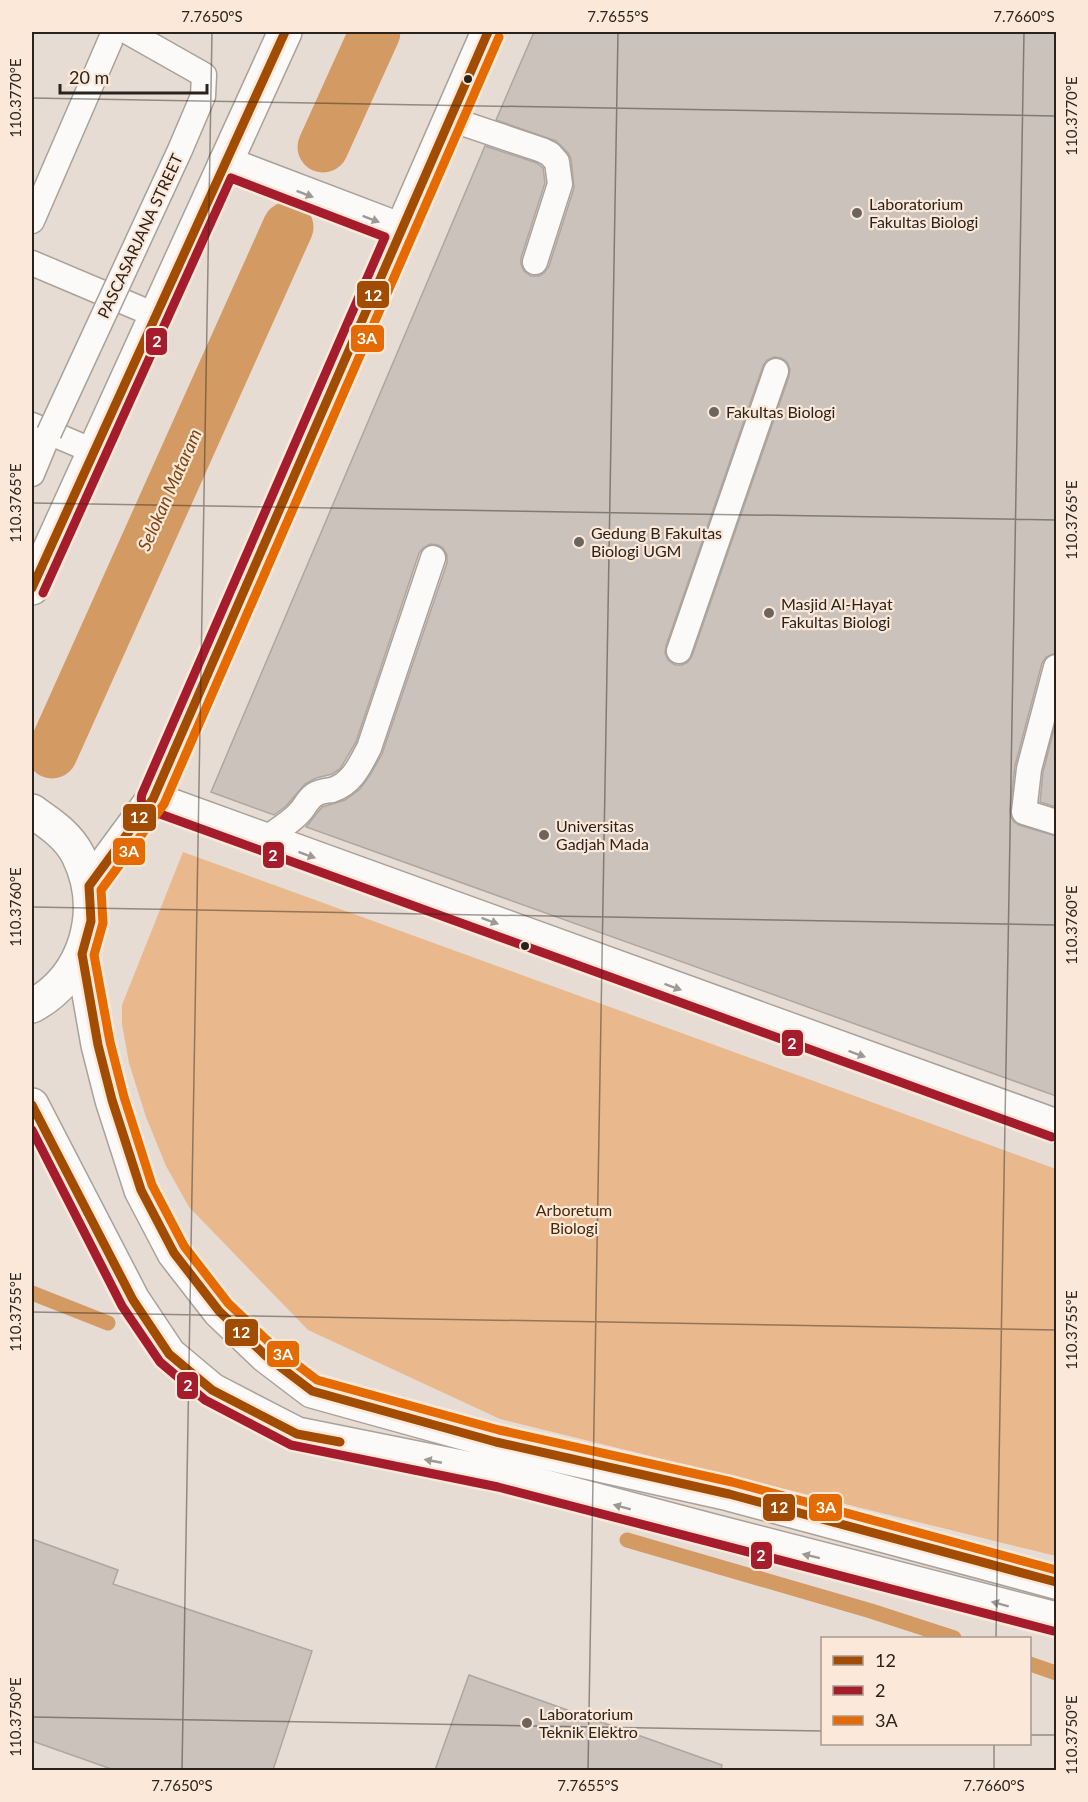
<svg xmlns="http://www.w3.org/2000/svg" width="1088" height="1802" font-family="Lato,sans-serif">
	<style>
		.forest { fill: #e9b88d }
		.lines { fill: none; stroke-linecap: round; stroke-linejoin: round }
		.stream { stroke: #d39a63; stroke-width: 15 }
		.canal { stroke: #d39a63; stroke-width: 51 }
		.building { fill: #cac2bb; stroke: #aea69f; stroke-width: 1.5; fill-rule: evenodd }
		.lane-casing { stroke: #a9a19a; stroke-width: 27 }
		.street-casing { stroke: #a9a19a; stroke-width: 36 }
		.secondary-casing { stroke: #a9a19a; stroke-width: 36 }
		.lane { stroke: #fbfaf8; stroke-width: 24 }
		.street { stroke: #fbfaf8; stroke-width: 33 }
		.secondary { stroke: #fbfaf8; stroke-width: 33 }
		.lane-bridge-casing { stroke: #a9a19a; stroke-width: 27; stroke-linecap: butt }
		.lane-bridge { stroke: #fbfaf8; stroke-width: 24 }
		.bus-1-casing { stroke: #fce8d8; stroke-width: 14 }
		.bus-2-casing { stroke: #fce8d8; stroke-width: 14 }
		.bus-3-casing { stroke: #fce8d8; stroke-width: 14 }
		.bus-1 { stroke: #a14c00; stroke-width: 9 }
		.bus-2 { stroke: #a51d2d; stroke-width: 9 }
		.bus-3 { stroke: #e56a00; stroke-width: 9 }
		.oneway { fill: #9d9995 }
		.ticks { fill: none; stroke: #2a231d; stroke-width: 1.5; stroke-opacity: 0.45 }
		.bus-dot { fill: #2a231d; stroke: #fce8d8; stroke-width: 2 }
		.poi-dot { fill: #6c645d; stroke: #fce8d8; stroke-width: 2 }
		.labels { text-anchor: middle; stroke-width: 4.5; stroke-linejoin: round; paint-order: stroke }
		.poi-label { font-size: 16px; fill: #2a231d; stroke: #fce8d8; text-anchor: start }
		.street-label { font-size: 16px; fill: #2a231d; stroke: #fce8d8 }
		.park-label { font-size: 16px; fill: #482809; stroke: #fce8d8 }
		.water-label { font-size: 18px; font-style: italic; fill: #7a4610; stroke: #fce8d8 }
		.line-badge { stroke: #fce8d8; stroke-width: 2 }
		.badge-label { font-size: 16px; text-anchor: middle; font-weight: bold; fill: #fff }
		.neatline { fill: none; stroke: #2a231d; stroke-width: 2 }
		.ticks-label { font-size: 15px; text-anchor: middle; fill: #2a231d }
	</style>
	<rect width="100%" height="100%" fill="#e7dcd3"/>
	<polygon class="forest" points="183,852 1056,1169 1056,1556 500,1419 308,1330 189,1207 166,1166 146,1117 129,1063 122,1024 122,1005"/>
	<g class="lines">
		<g class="stream">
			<polyline points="32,1293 108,1323"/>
			<polyline points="627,1540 871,1611 954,1638"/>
			<polyline points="1030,1664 1056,1673"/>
		</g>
		<g class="canal">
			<polyline points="323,147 375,32"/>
			<polyline points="52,753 288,227"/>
		</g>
	</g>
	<g class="building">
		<path d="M 534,32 L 1056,32 L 1056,653 L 1046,657 L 1042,663 L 1015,766 L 1010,810 L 1011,817 L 1014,822 L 1019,825 L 1056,836 L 1056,1096 L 306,827 L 322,807 L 345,800 L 360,789 L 370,775 L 382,754 L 447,563 L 447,555 L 443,548 L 438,545 L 430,544 L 423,548 L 419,553 L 356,742 L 340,769 L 332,774 L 316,778 L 305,784 L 286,806 L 274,815 L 211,792 L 485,146 L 537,163 L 543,168 L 545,183 L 521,258 L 521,264 L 524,271 L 531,276 L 539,276 L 544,273 L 549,266 L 574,188 L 571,159 L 568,153 L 556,141 L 496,120 ZM 774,357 L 781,358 L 787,362 L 790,369 L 789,376 L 692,656 L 688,662 L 682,665 L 675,665 L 668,660 L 665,653 L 666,646 L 763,366 L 767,360 Z"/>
		<polygon points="1056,721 1056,807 1040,802 1043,772"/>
		<polygon points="32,1539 118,1570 113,1584 312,1651 273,1770 114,1770 32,1741"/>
		<polygon points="469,1675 722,1765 721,1770 435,1770"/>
	</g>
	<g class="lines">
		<g class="lane-casing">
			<g id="lane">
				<polyline points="450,119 542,150 550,154 557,162 560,184 535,262"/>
				<polyline points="32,221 114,32"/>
				<polyline points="32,263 155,315"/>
				<polyline points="32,425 93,451"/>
				<polyline points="32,474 49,433"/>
				<polyline points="679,651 776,371"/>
				<polyline points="1056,667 1029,769 1024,812 1056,822"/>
				<path d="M 265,839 C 276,831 290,823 299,813 C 305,807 307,800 314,795 C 320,791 325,791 332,790 C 352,784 360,765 369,748 L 433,558"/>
			</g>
		</g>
		<g class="street-casing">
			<polyline id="street" points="153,799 1056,1126"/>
		</g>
		<g class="secondary-casing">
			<g id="secondary">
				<polyline points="225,163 401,230"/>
				<polyline points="32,588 285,32"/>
				<path d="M 32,811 C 49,823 68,835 78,855 C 105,911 86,977 32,1006"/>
				<polyline points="89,886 153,799 488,32"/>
				<polyline points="82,954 98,1045 112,1100 141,1190 174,1253 219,1311 266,1356 312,1391 496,1442 729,1494 1056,1582"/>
				<polyline points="32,1105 133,1300 169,1354 212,1390 297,1434 501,1475 713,1531 1056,1619"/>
			</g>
		</g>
		<use href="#lane" class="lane"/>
		<use href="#street" class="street"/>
		<use href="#secondary" class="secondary"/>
		<g class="lane-bridge-casing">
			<polyline id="lane-bridge" points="49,433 180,150 203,96 204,75 128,32"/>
		</g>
		<use href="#lane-bridge" class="lane-bridge"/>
		<g class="bus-1-casing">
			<g id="bus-1">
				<polyline points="488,32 153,799 89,886 91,921 82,954 98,1045 112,1100 141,1190 174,1253 219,1311 266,1356 312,1391 496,1442 729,1494 1056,1582"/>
				<polyline points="32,588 285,32"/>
				<polyline points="32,1105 133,1300 169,1354 212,1390 297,1434 340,1442"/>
			</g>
		</g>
		<g class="bus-2-casing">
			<g id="bus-2">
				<path d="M 43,593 L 231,178 L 385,237 L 142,794 C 140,801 142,807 149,810 L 1052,1137"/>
				<polyline points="32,1130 122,1306 160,1362 205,1400 291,1445 498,1487 1053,1631"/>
			</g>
		</g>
		<g class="bus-3-casing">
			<polyline id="bus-3" points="499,37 164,804 101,890 103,923 94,955 110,1042 124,1097 152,1185 184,1246 228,1303 274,1347 317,1380 499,1430 732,1482 1056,1570"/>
		</g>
		<use href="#bus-1" class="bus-1"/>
		<use href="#bus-2" class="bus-2"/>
		<use href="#bus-3" class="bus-3"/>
	</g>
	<defs><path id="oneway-solid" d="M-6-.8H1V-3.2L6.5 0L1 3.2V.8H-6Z" transform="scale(1.5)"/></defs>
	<g class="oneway">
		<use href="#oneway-solid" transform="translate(305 194) rotate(21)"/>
		<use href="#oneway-solid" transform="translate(371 219) rotate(21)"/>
		<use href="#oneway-solid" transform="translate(307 855) rotate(20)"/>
		<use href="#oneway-solid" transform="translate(490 921) rotate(20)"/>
		<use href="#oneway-solid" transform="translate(673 987) rotate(20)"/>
		<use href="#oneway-solid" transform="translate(857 1054) rotate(20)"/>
		<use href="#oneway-solid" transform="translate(433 1461) rotate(-169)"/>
		<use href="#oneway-solid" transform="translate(622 1507) rotate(-165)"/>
		<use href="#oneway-solid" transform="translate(811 1556) rotate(-166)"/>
		<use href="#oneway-solid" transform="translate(1000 1604) rotate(-165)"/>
	</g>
	<path class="ticks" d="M 32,98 L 1056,116M 32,503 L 1056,520M 32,907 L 1056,925M 32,1312 L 1056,1330M 996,1638 L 1024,32M 32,1717 L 822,1731M 1030,1735 L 1056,1735M 182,1770 L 212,32M 588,1770 L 618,32M 994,1770 L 994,1744"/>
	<g class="bus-dot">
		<circle cx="468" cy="79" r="5"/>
		<circle cx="525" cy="946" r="5"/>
	</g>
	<g class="poi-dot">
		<circle cx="857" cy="213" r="6"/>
		<circle cx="714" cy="412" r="6"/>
		<circle cx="579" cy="542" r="6"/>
		<circle cx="769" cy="613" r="6"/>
		<circle cx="544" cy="835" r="6"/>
		<circle cx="527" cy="1723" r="6"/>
	</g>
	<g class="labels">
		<g class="poi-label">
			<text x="869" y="210">Laboratorium<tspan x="869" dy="18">Fakultas Biologi</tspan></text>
			<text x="726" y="418">Fakultas Biologi</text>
			<text x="591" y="539">Gedung B Fakultas<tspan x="591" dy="18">Biologi UGM</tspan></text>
			<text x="781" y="610">Masjid Al-Hayat<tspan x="781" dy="18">Fakultas Biologi</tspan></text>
			<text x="556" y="832">Universitas<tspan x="556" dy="18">Gadjah Mada</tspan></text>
			<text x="539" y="1720">Laboratorium<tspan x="539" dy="18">Teknik Elektro</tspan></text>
		</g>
		<g class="street-label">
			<text transform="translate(140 236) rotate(-65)" y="6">PASCASARJANA STREET</text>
		</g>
		<g class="park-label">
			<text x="574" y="1216">Arboretum<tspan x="574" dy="18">Biologi</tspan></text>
		</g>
		<g class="water-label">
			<text transform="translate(170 490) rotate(-66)" y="6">Selokan Mataram</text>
		</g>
	</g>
	<g class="line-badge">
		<rect x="356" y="280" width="34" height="29" rx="6" fill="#a14c00"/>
		<rect x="350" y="324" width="35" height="29" rx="6" fill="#e56a00"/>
		<rect x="145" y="327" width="23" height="29" rx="6" fill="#a51d2d"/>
		<rect x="122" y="803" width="35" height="29" rx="6" fill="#a14c00"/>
		<rect x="112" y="837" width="34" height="29" rx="6" fill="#e56a00"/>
		<rect x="262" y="841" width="23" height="28" rx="6" fill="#a51d2d"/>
		<rect x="781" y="1029" width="23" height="28" rx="6" fill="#a51d2d"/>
		<rect x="224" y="1318" width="35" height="29" rx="6" fill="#a14c00"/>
		<rect x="266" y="1340" width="34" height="28" rx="6" fill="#e56a00"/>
		<rect x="176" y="1371" width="23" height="29" rx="6" fill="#a51d2d"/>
		<rect x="808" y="1493" width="35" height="29" rx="6" fill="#e56a00"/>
		<rect x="762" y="1493" width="34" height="29" rx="6" fill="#a14c00"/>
		<rect x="750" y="1541" width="23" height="29" rx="6" fill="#a51d2d"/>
	</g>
	<g class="badge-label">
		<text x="373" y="301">12</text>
		<text x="367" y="344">3A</text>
		<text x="157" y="347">2</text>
		<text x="139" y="823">12</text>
		<text x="129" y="857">3A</text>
		<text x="273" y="861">2</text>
		<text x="792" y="1049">2</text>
		<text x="241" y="1338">12</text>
		<text x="283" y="1360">3A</text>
		<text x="188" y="1391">2</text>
		<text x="826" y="1513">3A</text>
		<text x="779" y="1513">12</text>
		<text x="761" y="1561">2</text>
	</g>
	<rect width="1088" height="1802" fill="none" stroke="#fce8d8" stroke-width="66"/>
	<rect x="821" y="1637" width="210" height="108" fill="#fce8d8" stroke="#a8998d" stroke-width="1.5"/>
	<rect x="833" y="1656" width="30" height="9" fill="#a14c00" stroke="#a8998d" stroke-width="1.5"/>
	<text x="875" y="1667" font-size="18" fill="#2a231d">12</text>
	<rect x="833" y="1686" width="30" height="9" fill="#a51d2d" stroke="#a8998d" stroke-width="1.5"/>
	<text x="875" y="1697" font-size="18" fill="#2a231d">2</text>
	<rect x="833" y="1716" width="30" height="9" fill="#e56a00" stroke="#a8998d" stroke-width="1.5"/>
	<text x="875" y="1727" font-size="18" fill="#2a231d">3A</text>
	<path d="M60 84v9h147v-9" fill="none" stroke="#2a231d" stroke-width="3"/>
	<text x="69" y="84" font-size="18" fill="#2a231d" stroke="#fce8d8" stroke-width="4.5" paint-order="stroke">20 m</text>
	<rect x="33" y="33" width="1022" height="1736" class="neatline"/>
	<g class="ticks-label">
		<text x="212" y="22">7.7650°S</text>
		<text x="618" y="22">7.7655°S</text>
		<text x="1024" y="22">7.7660°S</text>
		<text transform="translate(16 98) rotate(-90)" y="5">110.3770°E</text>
		<text transform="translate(1072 116) rotate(-90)" y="5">110.3770°E</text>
		<text transform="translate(16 503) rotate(-90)" y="5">110.3765°E</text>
		<text transform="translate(1072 520) rotate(-90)" y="5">110.3765°E</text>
		<text transform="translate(16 907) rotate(-90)" y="5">110.3760°E</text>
		<text transform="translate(1072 925) rotate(-90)" y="5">110.3760°E</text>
		<text transform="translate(16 1312) rotate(-90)" y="5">110.3755°E</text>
		<text transform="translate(1072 1330) rotate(-90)" y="5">110.3755°E</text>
		<text transform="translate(16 1717) rotate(-90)" y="5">110.3750°E</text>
		<text transform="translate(1072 1735) rotate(-90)" y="5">110.3750°E</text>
		<text x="182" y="1791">7.7650°S</text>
		<text x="588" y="1791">7.7655°S</text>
		<text x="994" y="1791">7.7660°S</text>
	</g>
</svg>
